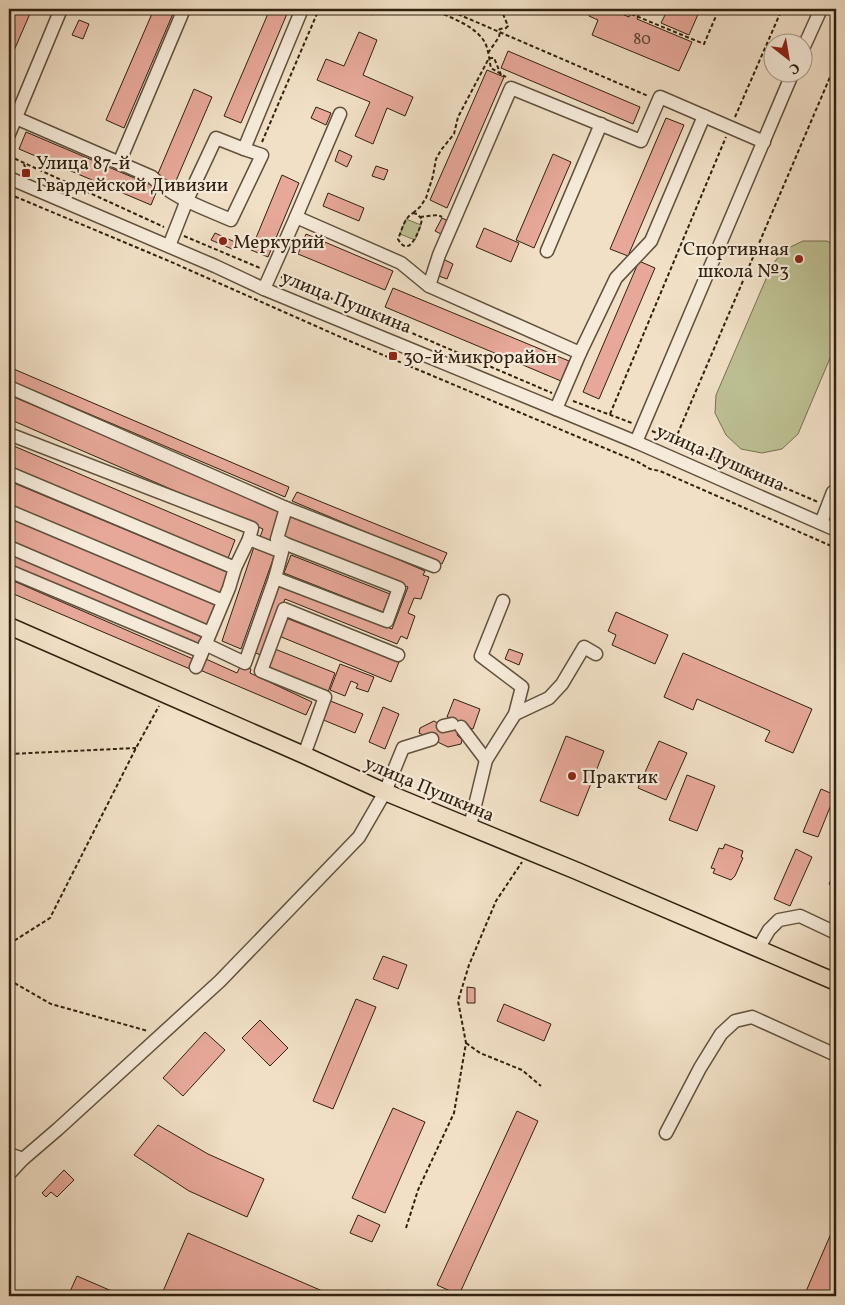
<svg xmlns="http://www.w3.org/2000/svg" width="845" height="1305" font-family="Vollkorn,serif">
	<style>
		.green { fill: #bdc193; stroke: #767151 }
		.building { fill: #e7a899; stroke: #30210f }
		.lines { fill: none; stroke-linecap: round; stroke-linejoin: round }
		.minor-casing { stroke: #60513d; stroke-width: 15 }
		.major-casing { stroke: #30210f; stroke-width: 19 }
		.path { stroke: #30210f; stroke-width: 2; stroke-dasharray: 4 2.5; stroke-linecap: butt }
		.minor { stroke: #f6ebda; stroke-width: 12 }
		.major { stroke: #f1e0c6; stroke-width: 16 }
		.poi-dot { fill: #8f2418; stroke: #f6ebda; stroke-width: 2 }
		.labels { text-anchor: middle; stroke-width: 4.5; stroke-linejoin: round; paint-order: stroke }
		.number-label { font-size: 16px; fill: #5e4332 }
		.poi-label { font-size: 19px; fill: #30210f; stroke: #f6ebda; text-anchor: start }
		.street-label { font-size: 19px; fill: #30210f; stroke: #f6ebda }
	</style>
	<rect width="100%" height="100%" fill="#f1e0c6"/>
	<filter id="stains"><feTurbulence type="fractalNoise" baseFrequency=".004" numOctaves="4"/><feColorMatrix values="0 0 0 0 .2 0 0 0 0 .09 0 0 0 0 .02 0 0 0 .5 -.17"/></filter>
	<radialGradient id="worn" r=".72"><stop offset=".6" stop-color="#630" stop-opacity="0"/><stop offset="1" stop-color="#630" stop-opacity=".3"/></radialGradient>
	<g class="green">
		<polygon points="406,219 421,225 415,240 400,234"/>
		<polygon points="803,241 827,241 836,246 836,344 798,434 782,449 762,453 741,449 726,435 715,413 716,395 772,265 784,250"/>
	</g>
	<g class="building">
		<polygon points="9,9 32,9 9,62"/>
		<polygon points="154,9 175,9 124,128 106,120"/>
		<polygon points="270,9 289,9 241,123 224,116"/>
		<polygon points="359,9 376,9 373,15"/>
		<polygon points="592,9 610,9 629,17 632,9 642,9 637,19 692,42 679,71 592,35 598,20 589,16"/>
		<polygon points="668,9 691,9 699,12 689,35 661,23"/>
		<polygon points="79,20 89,24 83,39 72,35"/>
		<polygon points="359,32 377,40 363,75 413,97 405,116 387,108 373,144 355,136 370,102 317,80 326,59 344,66"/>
		<polygon points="508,51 640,107 633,124 501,68"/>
		<polygon points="487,70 504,77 447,208 430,200"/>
		<polygon points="194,89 212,97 175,183 157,176"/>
		<polygon points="316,107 331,113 326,125 311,118"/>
		<polygon points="666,118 684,125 628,256 610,249"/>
		<polygon points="26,132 158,188 151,205 19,149"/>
		<polygon points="339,150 352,156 347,167 335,161"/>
		<polygon points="553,154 571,162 534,248 516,240"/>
		<polygon points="376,166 388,170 384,180 372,176"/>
		<polygon points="282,175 299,183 268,257 251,250"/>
		<polygon points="328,193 364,208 359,221 323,206"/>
		<polygon points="442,218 450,222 443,235 435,231"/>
		<polygon points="484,228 519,243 511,262 476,247"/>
		<polygon points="215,233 235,242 232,249 211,240"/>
		<polygon points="306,234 393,271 385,290 298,254"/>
		<polygon points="443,259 453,264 447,279 436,275"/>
		<polygon points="639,261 655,268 599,399 583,392"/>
		<polygon points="393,288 569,361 561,381 385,307"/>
		<polygon points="9,367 289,487 285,497 9,380"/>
		<polygon points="9,395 282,511 271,541 260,537 263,529 9,419"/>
		<polygon points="9,444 235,540 227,561 9,469"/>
		<polygon points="9,481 229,573 220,594 9,505"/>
		<polygon points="297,492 447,553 442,564 292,501"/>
		<polygon points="289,512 425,571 423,575 429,577 421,599 414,598 408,613 415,616 407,639 401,636 397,644 285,599 263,656 253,652 279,586 392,629 408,587 281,536"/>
		<polygon points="9,517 215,604 207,625 9,540"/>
		<polygon points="255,544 276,551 241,649 222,641"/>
		<polygon points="9,554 202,637 198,647 9,566"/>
		<polygon points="291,555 390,594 383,612 284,573"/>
		<polygon points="9,579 193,659 190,669 9,592"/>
		<polygon points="616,612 668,635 655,664 612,645 616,635 608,631"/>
		<polygon points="286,618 399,662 391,682 279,636"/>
		<polygon points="275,649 335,673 328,692 269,669"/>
		<polygon points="509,649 523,654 519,665 505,659"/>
		<polygon points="683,653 812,709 793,753 765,741 770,731 697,699 693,710 664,697"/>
		<polygon points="206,659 237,673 241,665 251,669 250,673 312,702 306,715 200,670"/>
		<polygon points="340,664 374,677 368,692 356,688 358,684 351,681 345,696 330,690"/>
		<polygon points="454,699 480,709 473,729 464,726 461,727 457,735 462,740 461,744 448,747 419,733 420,728 434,721 443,726 452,724 456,719 447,717"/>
		<polygon points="328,700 363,714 355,733 321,719"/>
		<polygon points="383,707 399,714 385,749 369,742"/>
		<polygon points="566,736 604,751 578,816 540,801"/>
		<polygon points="659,741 687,753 666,800 638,788"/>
		<polygon points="687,775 715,786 697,831 669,820"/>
		<polygon points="821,789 835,795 818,837 803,832"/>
		<polygon points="725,844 743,851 741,857 743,858 735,876 731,880 713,873 715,869 711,868 719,848 723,849"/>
		<polygon points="796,849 812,857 790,906 774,899"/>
		<polygon points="836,869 836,887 829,884"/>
		<polygon points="383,956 407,965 398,989 373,979"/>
		<polygon points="467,987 475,988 475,1003 467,1003"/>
		<polygon points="356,999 376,1007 333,1109 313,1101"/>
		<polygon points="504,1004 551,1024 544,1041 497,1021"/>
		<polygon points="260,1020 288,1048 270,1066 242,1038"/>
		<polygon points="205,1032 225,1050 183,1096 163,1078"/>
		<polygon points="393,1108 425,1122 385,1213 352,1198"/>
		<polygon points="517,1111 538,1121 459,1295 437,1285"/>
		<polygon points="158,1125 208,1154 264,1179 247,1217 189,1191 134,1155"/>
		<polygon points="64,1170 74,1180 57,1197 51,1192 46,1197 42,1193"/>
		<polygon points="358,1215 380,1225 372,1242 350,1233"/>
		<polygon points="836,1222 836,1296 804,1296"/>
		<polygon points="188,1233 334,1296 161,1296"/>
		<polygon points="77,1276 114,1292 112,1296 68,1296"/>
		<polygon points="388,1290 404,1296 385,1296"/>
	</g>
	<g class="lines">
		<g class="minor-casing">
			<g id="minor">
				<polyline points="802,51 821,9"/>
				<path d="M 16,118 L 152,177 C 173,198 204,208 231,220 L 262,155 L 244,149"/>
				<polyline points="9,134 61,9"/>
				<polyline points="119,163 184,9"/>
				<polyline points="9,178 215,266 264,289 636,442 836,530"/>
				<polyline points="296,217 401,263 429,286"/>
				<polyline points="169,246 187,200 216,138 244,149 302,9"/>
				<polyline points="547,251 601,124"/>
				<polyline points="264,289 296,217 340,114"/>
				<polyline points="580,353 429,286 439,255 511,88 641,141 660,97 764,142"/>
				<polyline points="9,387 286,508 434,566"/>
				<polyline points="556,409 580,353 616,278 651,241 704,116"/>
				<polyline points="9,434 252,528 249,539 235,568 229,588 196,667"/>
				<polyline points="636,442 793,72"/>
				<polyline points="9,473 235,568"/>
				<polyline points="9,511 223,601"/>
				<polyline points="821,523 833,492"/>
				<polyline points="9,547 210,633"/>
				<polyline points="9,571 202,652"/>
				<polyline points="275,578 387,621 399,588 286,544 277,539 286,508"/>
				<polyline points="205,644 245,663 275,578 282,552 249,539"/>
				<polyline points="515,714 549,698 562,684 584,647 596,654"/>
				<polyline points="443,726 452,724"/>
				<polyline points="461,727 486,760"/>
				<polyline points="304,755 325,697 261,671 284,609 398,655"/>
				<polyline points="470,826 486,760 515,714 522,687 481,656 503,601"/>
				<polyline points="758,949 769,930 779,920 800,916 836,933"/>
				<polyline points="666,1133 700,1068 721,1034 735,1021 752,1017 836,1055"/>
				<polyline points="9,1154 23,1159"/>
				<polyline points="9,1174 23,1159 58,1129 220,981 359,837 385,792 403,748 432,739"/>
			</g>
		</g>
		<g class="major-casing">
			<polyline id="major" points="9,626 304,755 385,792 577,871 836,982"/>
		</g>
		<g class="path">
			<path d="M 432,9 C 449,17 474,25 484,41 C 489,49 489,60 491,68 L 506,77"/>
			<polyline points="446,9 648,96"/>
			<polyline points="619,9 704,44 719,9"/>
			<polyline points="499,30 500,29 506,28 508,26 501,9"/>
			<polyline points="488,53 499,37 500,32"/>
			<polyline points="735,117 782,9"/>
			<polyline points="262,142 319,9"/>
			<polyline points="9,156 164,227"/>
			<polyline points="24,164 27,174"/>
			<polyline points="9,194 169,261 345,339 602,447 638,462 650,469 660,471 836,548"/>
			<polyline points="413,213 420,207 426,198 433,176 436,159 441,150 454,134 458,117 489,58 494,58 501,75"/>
			<path d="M 413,213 L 417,214 L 422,219 C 420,230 409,260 398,239 C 402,230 404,218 413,213 Z"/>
			<polyline points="420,217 438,215 442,217"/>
			<polyline points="184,236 260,268"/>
			<polyline points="281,277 552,393"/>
			<polyline points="573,401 632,423"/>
			<polyline points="610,414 726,137"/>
			<polyline points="652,431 818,502"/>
			<polyline points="675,440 836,63"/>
			<polyline points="9,754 136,748"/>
			<polyline points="9,944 50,918 136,748 159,706"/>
			<polyline points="9,980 51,1004 148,1031"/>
			<polyline points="466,1043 480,1053 522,1070 541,1086"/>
			<polyline points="406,1228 418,1190 454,1113 466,1043 458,1001 469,965 496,901 522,862"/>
		</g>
		<use href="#minor" class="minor"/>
		<use href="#major" class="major"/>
	</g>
	<g class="poi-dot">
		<rect x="21" y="168" width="10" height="10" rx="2.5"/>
		<circle cx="223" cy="241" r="5"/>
		<circle cx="799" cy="259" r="5"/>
		<rect x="388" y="351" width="10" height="10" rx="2.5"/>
		<circle cx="572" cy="776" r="5"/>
	</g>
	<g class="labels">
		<g class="number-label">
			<text x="642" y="44">80</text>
		</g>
		<g class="poi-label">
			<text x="36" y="169">Улица 87-й<tspan x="36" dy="22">Гвардейской Дивизии</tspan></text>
			<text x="233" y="248">Меркурий</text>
			<text x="789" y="255" text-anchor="end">Спортивная<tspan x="789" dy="22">школа №3</tspan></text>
			<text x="403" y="363">30-й микрорайон</text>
			<text x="582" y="783">Практик</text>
		</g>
		<g class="street-label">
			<text transform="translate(347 301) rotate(22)" y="7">улица Пушкина</text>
			<text transform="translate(721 457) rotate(24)" y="7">улица Пушкина</text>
			<text transform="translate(430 788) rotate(23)" y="7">улица Пушкина</text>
		</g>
	</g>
	<rect width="845" height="1305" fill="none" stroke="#f1e0c6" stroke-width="30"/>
	<rect x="10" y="10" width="825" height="1285" fill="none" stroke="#30210f" stroke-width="2.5"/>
	<rect x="15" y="15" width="815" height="1275" fill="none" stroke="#30210f"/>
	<g transform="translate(788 58) rotate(149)"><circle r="24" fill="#f6ebda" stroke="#a79a89"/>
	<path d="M0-4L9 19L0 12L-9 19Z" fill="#8f2418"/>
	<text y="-8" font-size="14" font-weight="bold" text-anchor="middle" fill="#30210f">С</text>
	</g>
	<rect width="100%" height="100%" filter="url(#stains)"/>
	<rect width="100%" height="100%" fill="url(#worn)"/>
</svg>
